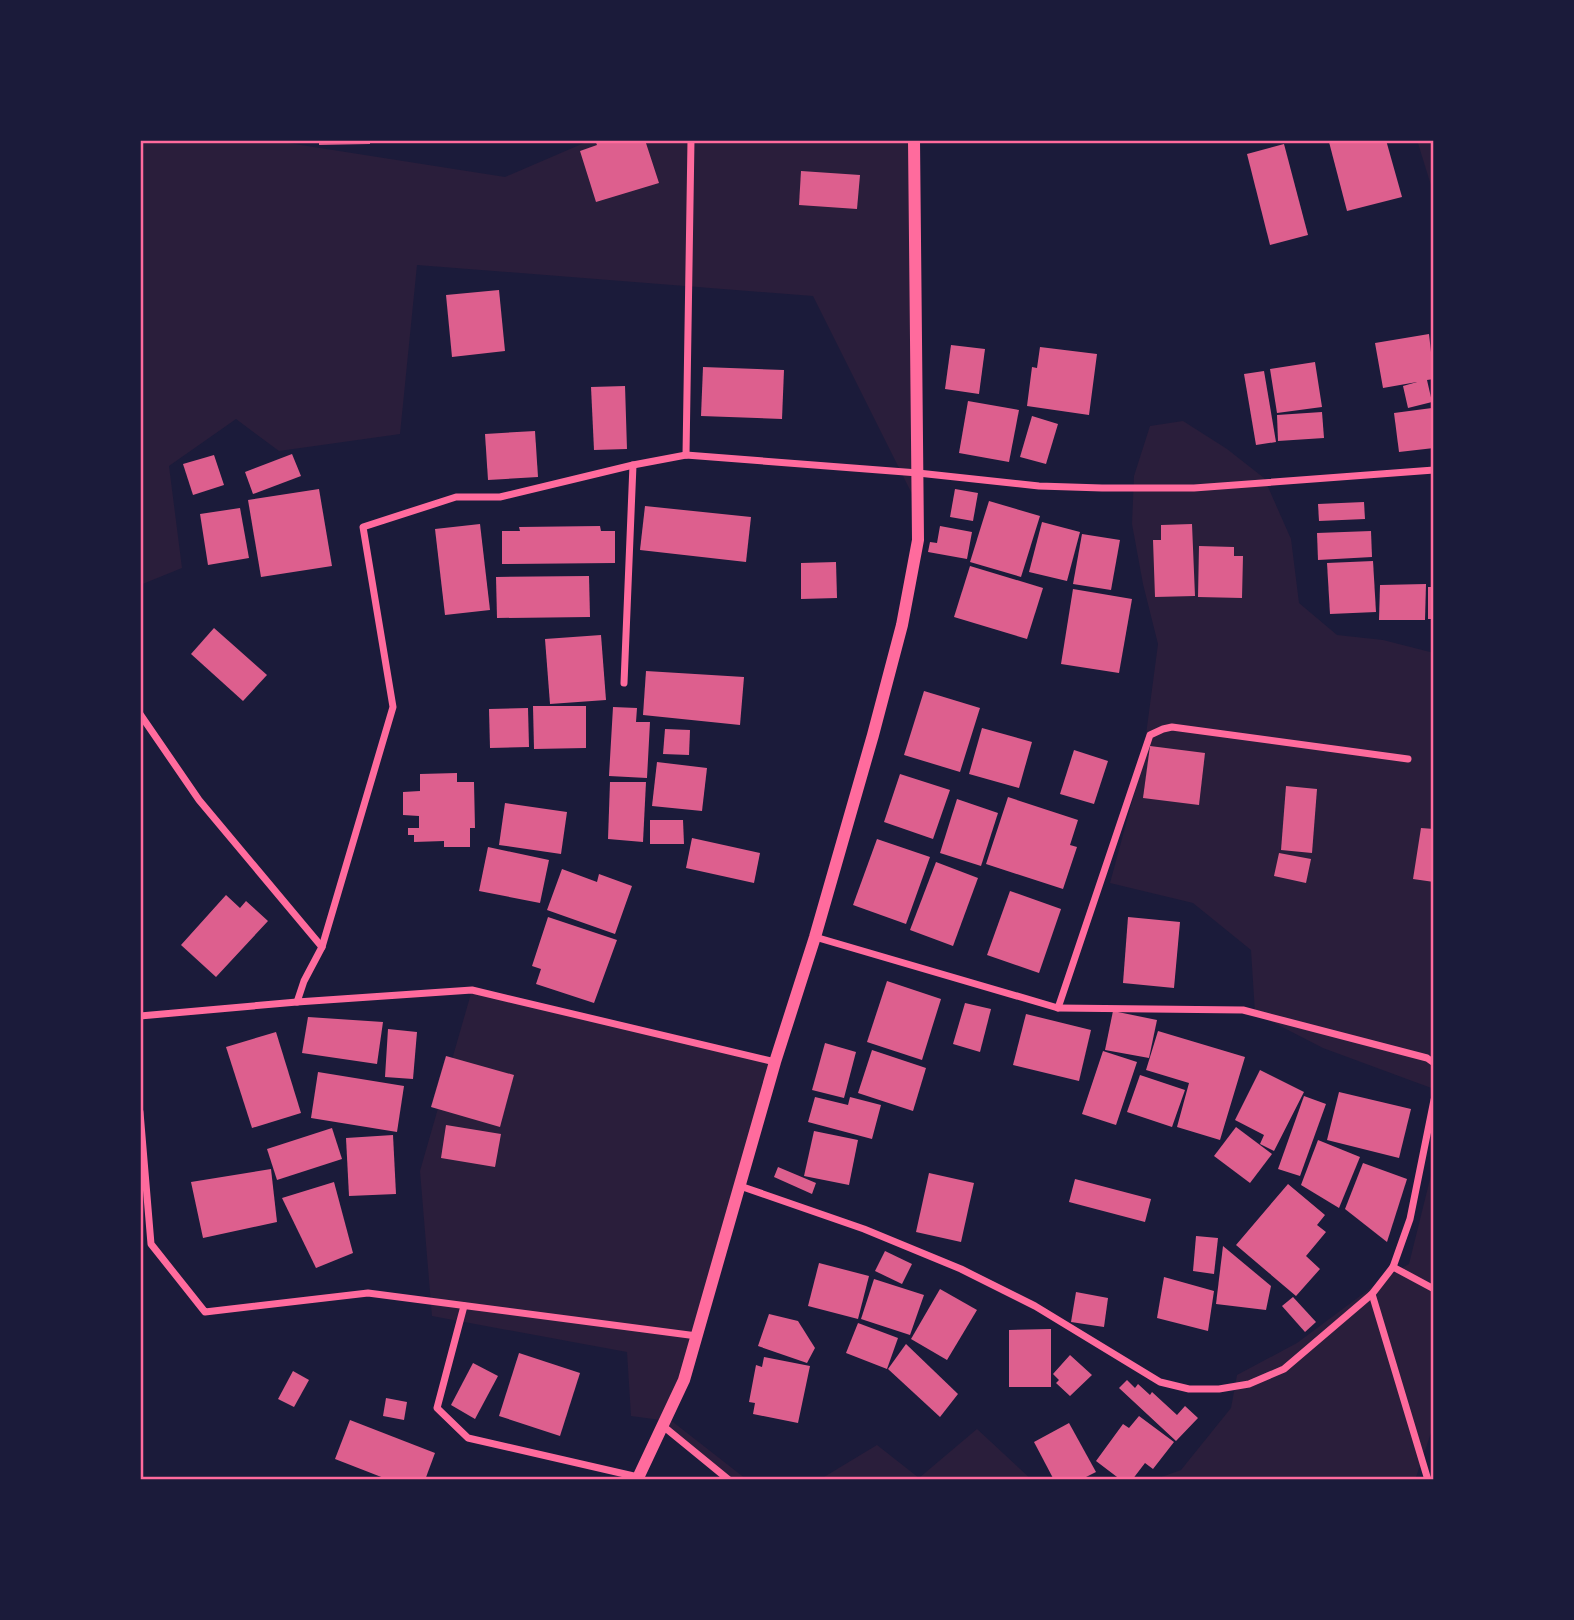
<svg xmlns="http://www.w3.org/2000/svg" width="1574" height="1620" font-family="'Fira Sans Condensed',sans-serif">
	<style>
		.green { fill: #2a1e3b }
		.building { fill: #dd5f8e }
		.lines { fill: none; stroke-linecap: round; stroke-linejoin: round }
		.minor { stroke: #ff6b9d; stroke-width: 7 }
		.tertiary { stroke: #ff6b9d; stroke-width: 12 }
		.neatline { fill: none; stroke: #ff6b9d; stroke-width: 2.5 }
	</style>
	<rect width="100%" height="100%" fill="#1b1b3a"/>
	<g class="green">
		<polygon points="140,140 269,140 505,177 591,140 914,140 918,506 813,296 417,265 400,434 279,451 236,419 169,466 182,568 140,585"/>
		<polygon points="1417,140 1434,140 1434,195"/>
		<polygon points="1183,421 1227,449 1264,478 1291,539 1299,603 1337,635 1383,640 1434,653 1434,1089 1323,1048 1255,1013 1251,950 1193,903 1110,883 1142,765 1158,644 1143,584 1132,524 1134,476 1150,426"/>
		<polygon points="472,990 775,1062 684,1380 664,1415 746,1479 783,1480 732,1480 661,1420 631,1416 627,1352 432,1316 420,1171"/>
		<polygon points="1434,1163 1434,1424 1415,1480 1153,1480 1181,1470 1231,1408 1237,1375 1297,1343 1383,1279 1409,1264"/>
		<polygon points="977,1429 1032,1480 819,1480 877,1445 919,1478"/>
	</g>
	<g class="building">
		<polygon points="319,140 370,140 370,144 319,145"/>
		<polygon points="595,140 645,140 659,183 596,202 580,151 597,145"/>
		<polygon points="1386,140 1402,197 1347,211 1329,142"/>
		<polygon points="1284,144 1308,235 1270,245 1247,154"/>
		<polygon points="801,171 860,175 857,209 799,205"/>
		<polygon points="499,290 505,351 452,357 446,295"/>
		<polygon points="1429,334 1434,379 1427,380 1432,402 1408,408 1403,386 1417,382 1383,388 1375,343"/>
		<polygon points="951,345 985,349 979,394 945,389"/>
		<polygon points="1040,347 1097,354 1089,415 1027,406 1032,367 1037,368"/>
		<polygon points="1315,362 1322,407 1277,413 1270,369"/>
		<polygon points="703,367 784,370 782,419 701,416"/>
		<polygon points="1264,371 1276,442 1256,445 1244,374"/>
		<polygon points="625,386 627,449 594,450 591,387"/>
		<polygon points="968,401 1019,410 1009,462 959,453"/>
		<polygon points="1432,408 1434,448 1399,452 1394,413"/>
		<polygon points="1322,412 1324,438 1278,441 1277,415"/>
		<polygon points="1032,416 1058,424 1046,464 1020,457"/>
		<polygon points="535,431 538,477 488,480 485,434"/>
		<polygon points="292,454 301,476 253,494 245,472"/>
		<polygon points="214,455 224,485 193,495 183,464"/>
		<polygon points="319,489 332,566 261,577 248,500"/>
		<polygon points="955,489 978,493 973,521 950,517"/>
		<polygon points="989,501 1040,516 1021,577 970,562"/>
		<polygon points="1364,502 1365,519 1319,521 1318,504"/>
		<polygon points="645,506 751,517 746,562 640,550"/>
		<polygon points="240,508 249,558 208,565 200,514"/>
		<polygon points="1042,522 1080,532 1067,581 1029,572"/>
		<polygon points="480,524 490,610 445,615 435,529"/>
		<polygon points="1192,524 1195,596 1155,597 1153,540 1161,540 1161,525"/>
		<polygon points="600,526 601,531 615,531 615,563 502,564 502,531 520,531 519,527"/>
		<polygon points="940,526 972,532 967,559 928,552 930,542 937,543"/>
		<polygon points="1371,531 1372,557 1318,560 1317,533"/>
		<polygon points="1082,534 1120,540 1111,590 1073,584"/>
		<polygon points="1199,546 1234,547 1234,556 1243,556 1242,598 1198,597"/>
		<polygon points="1373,561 1376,612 1330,614 1327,563"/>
		<polygon points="836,562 837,598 801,599 801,563"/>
		<polygon points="970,566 1043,588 1027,639 954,617"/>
		<polygon points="589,576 590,617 497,618 496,577"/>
		<polygon points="1426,584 1425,620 1379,620 1380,585"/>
		<rect x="1428" y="587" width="6" height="32"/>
		<polygon points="1073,589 1132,599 1119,673 1061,664"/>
		<polygon points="214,628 267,675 243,701 191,654"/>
		<polygon points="601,635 606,700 550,704 545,639"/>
		<polygon points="646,671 744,677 740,725 643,715"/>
		<polygon points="924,691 980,708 960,772 904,755"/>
		<polygon points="533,706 586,706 586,748 534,749"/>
		<polygon points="613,707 637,708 636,722 650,722 647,778 609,776"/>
		<polygon points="528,708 529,747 490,748 489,709"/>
		<polygon points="982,728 1032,742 1019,788 969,774"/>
		<polygon points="665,729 690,730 689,755 663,754"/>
		<polygon points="1150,746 1205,753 1199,805 1143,798"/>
		<polygon points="1074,750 1108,761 1094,804 1060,794"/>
		<polygon points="657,762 707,768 702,811 652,806"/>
		<polygon points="457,773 457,782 474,782 475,828 470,828 470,847 444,847 444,841 414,842 414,835 408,835 408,828 419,828 419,816 403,815 403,792 420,791 420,774"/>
		<polygon points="900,774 950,790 933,839 884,822"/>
		<polygon points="610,782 646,782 643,842 608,839"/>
		<polygon points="1286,786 1317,789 1312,853 1281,850"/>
		<polygon points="1008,797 1078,820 1070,845 1077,847 1063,889 986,864"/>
		<polygon points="957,799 998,813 981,866 940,853"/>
		<polygon points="505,803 567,812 561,854 499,845"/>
		<polygon points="650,820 683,820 684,844 650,844"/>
		<polygon points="1421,828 1434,829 1434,882 1413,879"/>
		<polygon points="692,838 760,853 754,883 686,868"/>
		<polygon points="877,839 930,857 906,924 853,905"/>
		<polygon points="488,847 549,860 540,903 479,891"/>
		<polygon points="1279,853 1311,859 1306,883 1274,876"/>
		<polygon points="936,862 978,878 953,946 910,930"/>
		<polygon points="562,869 597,882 599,874 632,886 615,934 547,910"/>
		<polygon points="1010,891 1061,909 1039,973 987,955"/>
		<polygon points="226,895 240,908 246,901 268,921 216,977 181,945"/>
		<polygon points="548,917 617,940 594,1003 536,984 541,969 532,966"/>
		<polygon points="1128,917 1180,922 1174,988 1123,983"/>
		<polygon points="887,981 941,999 922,1060 867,1042"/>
		<polygon points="965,1003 991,1009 980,1052 953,1044"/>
		<polygon points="1113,1011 1157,1020 1149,1058 1105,1050"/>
		<polygon points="1026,1014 1091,1030 1079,1081 1013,1065"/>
		<polygon points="308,1017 383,1022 377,1064 302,1053"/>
		<polygon points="388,1029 417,1032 413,1079 385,1077"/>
		<polygon points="1158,1031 1245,1057 1220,1140 1177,1127 1189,1083 1146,1070"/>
		<polygon points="276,1032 301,1113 252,1128 226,1047"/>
		<polygon points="825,1043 856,1052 844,1098 812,1090"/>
		<polygon points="872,1050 926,1068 913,1111 858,1093"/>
		<polygon points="1103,1051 1137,1062 1116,1125 1082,1114"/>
		<polygon points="446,1056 514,1075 500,1127 431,1107"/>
		<polygon points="1260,1070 1304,1092 1274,1151 1260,1144 1264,1135 1235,1120"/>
		<polygon points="318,1072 404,1086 397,1132 311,1118"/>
		<polygon points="1140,1075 1185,1090 1172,1127 1127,1112"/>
		<polygon points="1339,1092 1411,1109 1399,1158 1327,1140"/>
		<polygon points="1304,1096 1326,1104 1300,1176 1278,1169"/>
		<polygon points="815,1097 848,1105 850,1097 881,1105 872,1139 808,1122"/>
		<polygon points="446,1125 501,1134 495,1167 441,1158"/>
		<polygon points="1236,1127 1272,1154 1250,1183 1214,1156"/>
		<polygon points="332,1128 342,1159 277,1180 267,1149"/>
		<polygon points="814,1131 858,1140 849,1185 804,1176"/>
		<polygon points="393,1135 396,1194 349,1196 346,1138"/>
		<polygon points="1318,1140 1360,1157 1339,1208 1301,1185"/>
		<polygon points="1363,1163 1407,1179 1387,1242 1345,1209"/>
		<polygon points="778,1167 816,1183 812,1194 774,1177"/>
		<polygon points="271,1169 277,1222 203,1238 191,1182"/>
		<polygon points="929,1173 974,1183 961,1242 916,1232"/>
		<polygon points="1075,1179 1151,1199 1145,1222 1069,1202"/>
		<polygon points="334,1182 353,1253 316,1268 282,1198"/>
		<polygon points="1288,1184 1325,1215 1317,1225 1326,1232 1306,1256 1320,1269 1296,1296 1236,1245"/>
		<polygon points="1196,1236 1218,1238 1214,1274 1193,1271"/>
		<polygon points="1223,1246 1271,1286 1266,1310 1216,1304"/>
		<polygon points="885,1251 912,1264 902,1284 875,1271"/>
		<polygon points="819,1263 869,1276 858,1319 808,1306"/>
		<polygon points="1164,1277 1214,1291 1208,1331 1157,1318"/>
		<polygon points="874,1279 924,1295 910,1335 861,1319"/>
		<polygon points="940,1289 977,1310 947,1360 911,1339"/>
		<polygon points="1076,1292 1108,1298 1104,1327 1071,1322"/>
		<polygon points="1293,1297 1316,1322 1305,1332 1282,1306"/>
		<polygon points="769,1314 798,1321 815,1348 807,1363 758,1346"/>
		<polygon points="858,1323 898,1338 887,1369 846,1353"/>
		<polygon points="1051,1329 1051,1387 1009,1387 1009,1330"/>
		<polygon points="906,1344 958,1394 940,1417 888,1369"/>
		<polygon points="519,1353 580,1373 560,1436 499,1416"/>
		<polygon points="1070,1355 1092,1375 1070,1396 1056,1383 1059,1380 1053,1374"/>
		<polygon points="764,1357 810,1366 798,1423 753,1414 755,1403 749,1402 756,1365 762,1367"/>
		<polygon points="473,1363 498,1376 475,1419 451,1405"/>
		<polygon points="293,1371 309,1380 294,1407 278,1399"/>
		<polygon points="1127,1380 1135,1388 1138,1384 1150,1395 1152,1392 1177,1415 1185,1406 1198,1418 1176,1441 1119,1388"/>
		<polygon points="386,1398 407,1402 404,1420 383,1416"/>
		<polygon points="1139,1416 1174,1442 1153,1469 1145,1463 1132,1480 1121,1480 1096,1461 1123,1424 1129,1428"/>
		<polygon points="350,1420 435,1453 425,1480 389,1480 335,1459"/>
		<polygon points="1069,1423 1096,1472 1080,1480 1054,1480 1034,1442"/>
	</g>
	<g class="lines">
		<g class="minor">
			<polyline points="686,455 691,140"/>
			<polyline points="624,683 633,465"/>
			<polyline points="140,714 199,800 322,947"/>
			<polyline points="815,937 1058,1008 1150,735 1163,729 1172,727 1408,759"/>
			<polyline points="1058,1008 1243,1010 1427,1058 1434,1063"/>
			<polyline points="140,1016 297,1002"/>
			<polyline points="775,1062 472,990 297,1002 304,981 322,947 393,707 363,527 456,497 500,497 633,465 686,455 918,473 1039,486 1102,488 1194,488 1434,470"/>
			<polyline points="140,1112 151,1244 205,1312 368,1293 697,1336"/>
			<polyline points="740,1186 864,1229 961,1269 1035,1306 1160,1382 1189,1389 1219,1389 1249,1384 1284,1369 1372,1294 1393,1267 1410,1219 1434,1100"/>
			<polyline points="1393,1267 1434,1289"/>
			<polyline points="1372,1294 1428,1480"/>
			<polyline points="464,1306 437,1408 468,1438 638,1477"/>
			<polyline points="663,1426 729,1480"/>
		</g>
		<polyline class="tertiary" points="637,1480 684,1380 775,1062 815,937 873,735 902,625 918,540 914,140"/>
	</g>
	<rect width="1574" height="1620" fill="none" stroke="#1b1b3a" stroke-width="284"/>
	<rect x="142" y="142" width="1290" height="1336" class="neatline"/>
</svg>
